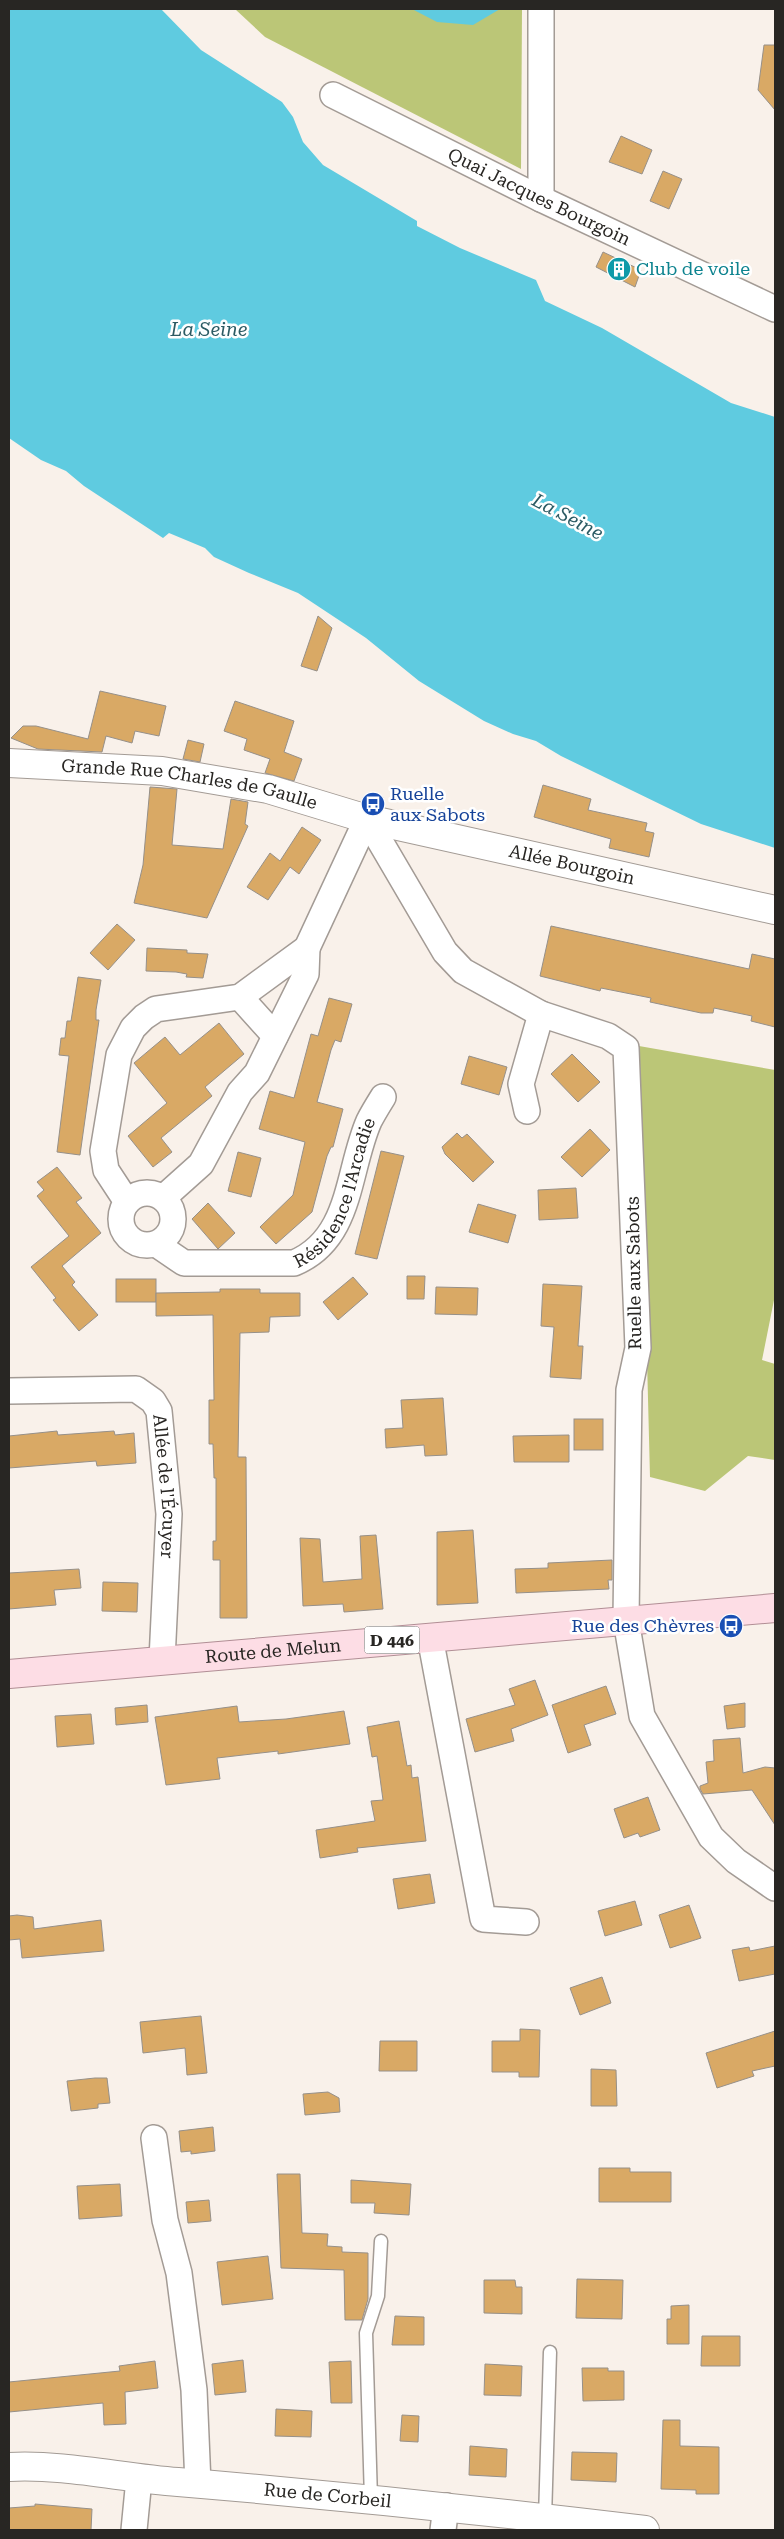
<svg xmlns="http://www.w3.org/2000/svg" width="784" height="2539" font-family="'Roboto Serif',serif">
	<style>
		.forest { fill: #bbc677 }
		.water { fill: #5fcbe0 }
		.building { fill: #d9a965; stroke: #969089 }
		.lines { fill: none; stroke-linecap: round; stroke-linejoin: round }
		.service-casing { stroke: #a39b95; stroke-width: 15 }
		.minor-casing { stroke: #a39b95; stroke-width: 28 }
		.tertiary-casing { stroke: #a39b95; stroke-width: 30 }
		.primary-casing { stroke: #b18e95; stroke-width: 30 }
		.service { stroke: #fff; stroke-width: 12 }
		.minor { stroke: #fff; stroke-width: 25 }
		.tertiary { stroke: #fff; stroke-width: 28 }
		.primary { stroke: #fddde5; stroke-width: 28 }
		.labels { text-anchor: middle; stroke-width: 5; stroke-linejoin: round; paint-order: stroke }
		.shield { fill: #fff; stroke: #686765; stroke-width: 1 }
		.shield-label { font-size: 16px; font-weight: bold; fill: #282623 }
		.street-label { font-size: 18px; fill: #282623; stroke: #fff }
		.culture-label { font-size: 18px; fill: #0d838f; stroke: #fff; text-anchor: start }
		.transit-label { font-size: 18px; fill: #164399; stroke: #fff; text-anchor: start }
		.water-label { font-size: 19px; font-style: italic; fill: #2c5b64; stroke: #fff }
	</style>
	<rect width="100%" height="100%" fill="#f9f1ea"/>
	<g class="forest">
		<polygon points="235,9 522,9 521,169 265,37"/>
		<polygon points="639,1046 775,1070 775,1295 762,1360 775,1364 775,1460 748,1456 705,1491 650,1477"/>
	</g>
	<g class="water">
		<polygon points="9,9 161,9 201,50 282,102 293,117 303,142 323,165 417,221 417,226 460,248 536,280 545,301 602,328 731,403 775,417 775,848 701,824 561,756 536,741 513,734 484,721 419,681 366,638 298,593 249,573 214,557 205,548 169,533 163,538 84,486 66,471 41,460 9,438"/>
		<polygon points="412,9 500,9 473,25 437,22"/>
	</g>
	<g class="building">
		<polygon points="764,45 775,45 775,110 758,90"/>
		<polygon points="621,136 652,150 642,174 609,162"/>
		<polygon points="663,171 682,179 669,209 650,201"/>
		<polygon points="603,252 641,270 635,287 596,267"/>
		<polygon points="318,616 332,628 317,671 301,666"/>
		<polygon points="100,691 166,706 159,736 135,731 132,743 106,736 102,752 38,749 11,738 23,726 36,726 88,739"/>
		<polygon points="235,701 294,721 284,752 302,759 294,781 265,773 270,759 244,750 247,739 224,731"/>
		<polygon points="188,740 204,744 200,762 183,759"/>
		<polygon points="543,785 591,799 588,810 647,823 645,831 654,833 649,857 609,848 611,839 534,817"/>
		<polygon points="150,787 177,789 172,845 223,849 231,799 248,802 245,824 248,826 207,918 134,903 143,865"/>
		<polygon points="302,827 321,840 299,874 290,867 268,900 247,887 270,853 280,861"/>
		<polygon points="117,924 135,940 108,970 90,953"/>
		<polygon points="551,926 749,969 752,954 775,959 775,1027 751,1021 752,1016 714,1008 713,1013 701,1013 650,1002 651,998 601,988 600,991 540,976"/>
		<polygon points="147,948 187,950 187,953 208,954 203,978 186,977 187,974 176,972 146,971"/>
		<polygon points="78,977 101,980 96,1010 96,1020 99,1020 80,1155 57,1152 69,1056 59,1055 61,1038 65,1038 67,1021 71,1021"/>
		<polygon points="329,998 352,1004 341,1042 335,1040 331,1050 317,1102 343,1109 333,1147 331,1147 327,1156 312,1212 276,1244 260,1227 293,1195 305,1142 259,1129 270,1091 294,1098 311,1034 318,1036"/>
		<polygon points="219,1023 244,1054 205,1087 212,1096 161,1138 172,1152 153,1167 128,1136 167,1103 134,1063 165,1037 180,1055"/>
		<polygon points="572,1054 600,1082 578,1102 551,1074"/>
		<polygon points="469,1056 507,1067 499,1095 461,1084"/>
		<polygon points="590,1129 610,1150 582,1177 561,1157"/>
		<polygon points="457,1133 462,1138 467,1134 494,1162 473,1182 445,1154 442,1147"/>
		<polygon points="381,1151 404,1156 377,1259 355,1254"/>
		<polygon points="238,1152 261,1158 251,1197 228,1191"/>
		<polygon points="57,1167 82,1198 76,1202 101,1233 62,1266 75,1282 72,1285 98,1315 79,1331 53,1300 56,1298 31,1267 69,1236 37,1196 44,1190 37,1182"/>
		<polygon points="576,1188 578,1218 539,1220 538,1190"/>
		<polygon points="208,1203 235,1233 218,1249 192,1219"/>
		<polygon points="478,1204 516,1215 508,1243 469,1232"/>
		<polygon points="407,1276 425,1276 424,1299 407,1299"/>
		<polygon points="353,1277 368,1294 338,1320 323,1302"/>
		<rect x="116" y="1279" width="40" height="23"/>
		<polygon points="543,1284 582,1286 578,1346 583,1346 581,1379 550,1377 554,1327 541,1326"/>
		<polygon points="436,1287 478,1288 477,1315 435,1314"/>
		<polygon points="220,1289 260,1289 260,1293 300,1293 300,1316 270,1317 269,1332 240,1333 238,1457 246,1457 247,1618 220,1618 220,1560 213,1560 213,1541 216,1541 216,1478 214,1478 213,1444 209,1444 209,1400 214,1400 213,1315 156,1316 156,1293 220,1292"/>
		<polygon points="443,1398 447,1455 425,1456 424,1445 386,1448 385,1429 403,1428 401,1400"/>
		<rect x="574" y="1419" width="29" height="31"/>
		<polygon points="57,1431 58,1435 114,1431 115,1435 134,1433 136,1463 97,1466 96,1461 9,1468 9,1436"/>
		<polygon points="569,1435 569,1462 514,1462 513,1436"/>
		<polygon points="473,1530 478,1603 437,1605 437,1532"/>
		<polygon points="376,1535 383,1609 344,1612 343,1604 303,1606 300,1538 320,1539 323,1582 362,1579 360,1536"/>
		<polygon points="612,1560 612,1580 608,1580 609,1589 516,1593 515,1569 548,1568 548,1563"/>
		<polygon points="79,1569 81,1588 54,1590 56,1605 9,1609 9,1573"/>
		<polygon points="103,1582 138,1583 137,1612 102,1611"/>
		<polygon points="535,1680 548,1715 511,1729 514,1741 475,1752 466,1719 515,1705 509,1689"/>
		<polygon points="606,1686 616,1714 584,1725 591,1745 568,1753 552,1705"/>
		<polygon points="745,1703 745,1727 727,1729 724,1706"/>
		<polygon points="147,1705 148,1722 116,1725 115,1708"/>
		<polygon points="237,1706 239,1722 286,1719 344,1711 350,1744 278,1754 278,1751 217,1758 220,1779 166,1785 155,1717"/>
		<polygon points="91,1714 94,1744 57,1747 55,1716"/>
		<polygon points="399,1721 407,1766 411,1765 412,1778 418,1777 426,1841 357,1848 358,1852 320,1858 316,1830 375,1821 371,1801 383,1800 377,1756 372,1757 367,1727"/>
		<polygon points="740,1738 743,1773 765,1767 775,1768 775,1825 752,1790 703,1794 700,1789 700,1786 708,1783 706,1762 714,1761 713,1740"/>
		<polygon points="648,1797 660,1830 640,1837 638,1833 624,1838 614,1809"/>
		<polygon points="430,1874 435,1903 398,1909 393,1879"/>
		<polygon points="635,1901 642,1925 605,1936 598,1911"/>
		<polygon points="689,1905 701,1938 670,1948 659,1915"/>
		<polygon points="17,1915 33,1917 34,1929 101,1920 104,1951 22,1958 20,1939 9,1940 9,1916"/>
		<polygon points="775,1946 775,1974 739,1981 732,1950 749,1947 750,1951"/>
		<polygon points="602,1977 611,2003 580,2015 570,1988"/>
		<polygon points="201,2016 207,2073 187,2075 185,2048 143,2053 140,2022"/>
		<polygon points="520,2029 540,2030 539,2077 519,2077 519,2072 492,2072 492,2041 520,2041"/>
		<polygon points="775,2031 775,2066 752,2071 754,2076 717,2088 706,2053"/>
		<polygon points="380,2041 417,2041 417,2071 379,2071"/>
		<polygon points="591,2069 616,2070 617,2106 591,2106"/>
		<polygon points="95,2078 107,2078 110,2103 98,2104 98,2108 71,2111 67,2081"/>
		<polygon points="328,2092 339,2098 340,2112 305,2115 303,2094"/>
		<polygon points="213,2127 215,2151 191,2154 191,2151 181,2152 179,2131"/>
		<polygon points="599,2168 630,2168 630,2172 671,2172 671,2202 599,2202"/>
		<polygon points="277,2174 300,2174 302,2233 328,2234 327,2246 342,2247 342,2252 368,2253 368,2299 362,2320 345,2320 344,2270 281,2268"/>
		<polygon points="351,2180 411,2184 409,2215 374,2213 375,2203 351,2203"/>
		<polygon points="120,2184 122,2216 79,2219 77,2186"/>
		<polygon points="209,2200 211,2221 188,2223 186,2202"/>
		<polygon points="268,2256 273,2299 222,2305 217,2262"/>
		<polygon points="577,2279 623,2280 622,2319 576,2318"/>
		<polygon points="484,2280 515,2280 516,2287 522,2287 522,2314 484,2313"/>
		<polygon points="689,2305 689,2344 667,2344 667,2319 671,2319 671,2306"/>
		<polygon points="395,2316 424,2317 424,2345 392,2345"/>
		<polygon points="702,2336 740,2336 740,2366 701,2366"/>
		<polygon points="243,2360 246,2392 215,2395 212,2364"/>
		<polygon points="155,2361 158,2388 125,2392 126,2424 104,2425 103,2403 9,2412 9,2382 120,2371 119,2366"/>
		<polygon points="351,2361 352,2403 331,2403 329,2362"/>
		<polygon points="485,2364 522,2366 521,2396 484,2395"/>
		<polygon points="582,2368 608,2368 608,2371 624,2371 624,2400 583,2401"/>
		<polygon points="276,2409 312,2411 311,2437 275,2436"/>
		<polygon points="402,2415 419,2416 418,2442 400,2441"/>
		<polygon points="663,2420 680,2420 680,2446 719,2447 719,2494 696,2494 696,2490 661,2489"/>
		<polygon points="470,2446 507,2449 506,2477 469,2475"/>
		<polygon points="572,2452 617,2453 616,2482 571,2480"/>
		<polygon points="35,2504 92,2509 91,2530 9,2530 9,2508 35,2506"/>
	</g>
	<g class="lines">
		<g class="service-casing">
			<g id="service">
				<polyline points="371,2499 366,2333 378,2296 381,2241"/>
				<polyline points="545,2518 550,2352"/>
			</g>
		</g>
		<g class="minor-casing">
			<g id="minor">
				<path id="s1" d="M 333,95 L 541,199 L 775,309"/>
				<polyline points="541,199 541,9"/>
				<polyline points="367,819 445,952 463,971 541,1014 608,1036 626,1048 638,1348 629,1390 626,1620 642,1716 711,1837 736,1861 775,1888"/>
				<polyline points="240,997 275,1036"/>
				<polyline points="527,1111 521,1084 541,1014"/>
				<circle cx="147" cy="1219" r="26"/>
				<polyline points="163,1198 201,1164 240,1092 257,1073 306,974 307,948"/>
				<polyline points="127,1202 106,1170 103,1151 119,1055 133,1028 144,1017 156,1009 240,997 307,948 367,819"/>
				<path id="s2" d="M 156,1244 L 184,1263 L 294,1263 C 352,1239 347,1171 369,1121 C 373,1113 378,1105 383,1097"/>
				<path id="s3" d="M 9,1391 L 136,1389 L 153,1401 L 159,1411 L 169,1514 L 162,1660"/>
				<polyline points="430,1637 483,1919 526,1922"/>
				<polyline points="154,2138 165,2220 179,2273 194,2390 198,2484"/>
				<polyline points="134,2530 139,2479"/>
				<polyline points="443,2530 446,2506"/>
			</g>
		</g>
		<g class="tertiary-casing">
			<g id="tertiary">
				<path id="s4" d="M 9,763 L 162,771 L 268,789 L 367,819 L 775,910"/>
				<path id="s5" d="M 9,2467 C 65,2464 122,2478 178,2482 C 334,2495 490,2511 645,2530"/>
			</g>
		</g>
		<g class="primary-casing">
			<g id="primary">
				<path id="s6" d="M 9,1674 L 775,1608"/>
			</g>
		</g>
		<use href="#service" class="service"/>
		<use href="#minor" class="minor"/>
		<use href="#tertiary" class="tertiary"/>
		<use href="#primary" class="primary"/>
	</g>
	<defs>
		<g id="building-disc" transform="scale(1.25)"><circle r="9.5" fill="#0f9aa8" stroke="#fff"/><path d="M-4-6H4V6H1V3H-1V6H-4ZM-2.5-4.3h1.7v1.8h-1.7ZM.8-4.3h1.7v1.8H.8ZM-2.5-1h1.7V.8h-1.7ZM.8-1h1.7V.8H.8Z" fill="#fff"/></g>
		<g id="bus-disc" transform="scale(1.25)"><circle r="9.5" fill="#1a4fb4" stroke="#fff"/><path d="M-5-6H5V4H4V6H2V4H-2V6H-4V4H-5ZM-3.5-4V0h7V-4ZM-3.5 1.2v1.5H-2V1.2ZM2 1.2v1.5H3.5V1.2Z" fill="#fff"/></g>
	</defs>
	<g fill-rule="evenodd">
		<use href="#building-disc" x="619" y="269"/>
		<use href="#bus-disc" x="373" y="804"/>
		<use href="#bus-disc" x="731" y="1626"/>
	</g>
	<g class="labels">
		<rect class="shield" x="364.5" y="1626.5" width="55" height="27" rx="4"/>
		<g class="shield-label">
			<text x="392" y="1646">D 446</text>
		</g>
		<g class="street-label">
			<text dy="6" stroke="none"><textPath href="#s1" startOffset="230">Quai Jacques Bourgoin</textPath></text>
			<text dy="6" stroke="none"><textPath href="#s4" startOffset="182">Grande Rue Charles de Gaulle</textPath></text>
			<text dy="6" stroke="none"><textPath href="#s4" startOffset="574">Allée Bourgoin</textPath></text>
			<text dy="6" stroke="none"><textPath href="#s2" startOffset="229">Résidence l'Arcadie</textPath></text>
			<text transform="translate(634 1273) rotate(-91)" y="6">Ruelle aux Sabots</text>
			<text dy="6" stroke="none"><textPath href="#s3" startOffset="235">Allée de l'Écuyer</textPath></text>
			<text dy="6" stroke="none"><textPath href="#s6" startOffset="265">Route de Melun</textPath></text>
			<text dy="6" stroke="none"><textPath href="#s5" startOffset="320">Rue de Corbeil</textPath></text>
		</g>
		<g class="culture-label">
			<text x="636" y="275">Club de voile</text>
		</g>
		<g class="transit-label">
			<text x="390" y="800">Ruelle<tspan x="390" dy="21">aux Sabots</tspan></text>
			<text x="714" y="1632" text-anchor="end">Rue des Chèvres</text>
		</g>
		<g class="water-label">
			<text x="209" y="336">La Seine</text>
			<text transform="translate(568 516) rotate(28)" y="7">La Seine</text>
		</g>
	</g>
	<rect width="784" height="2539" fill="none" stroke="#282623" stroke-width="20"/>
</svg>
